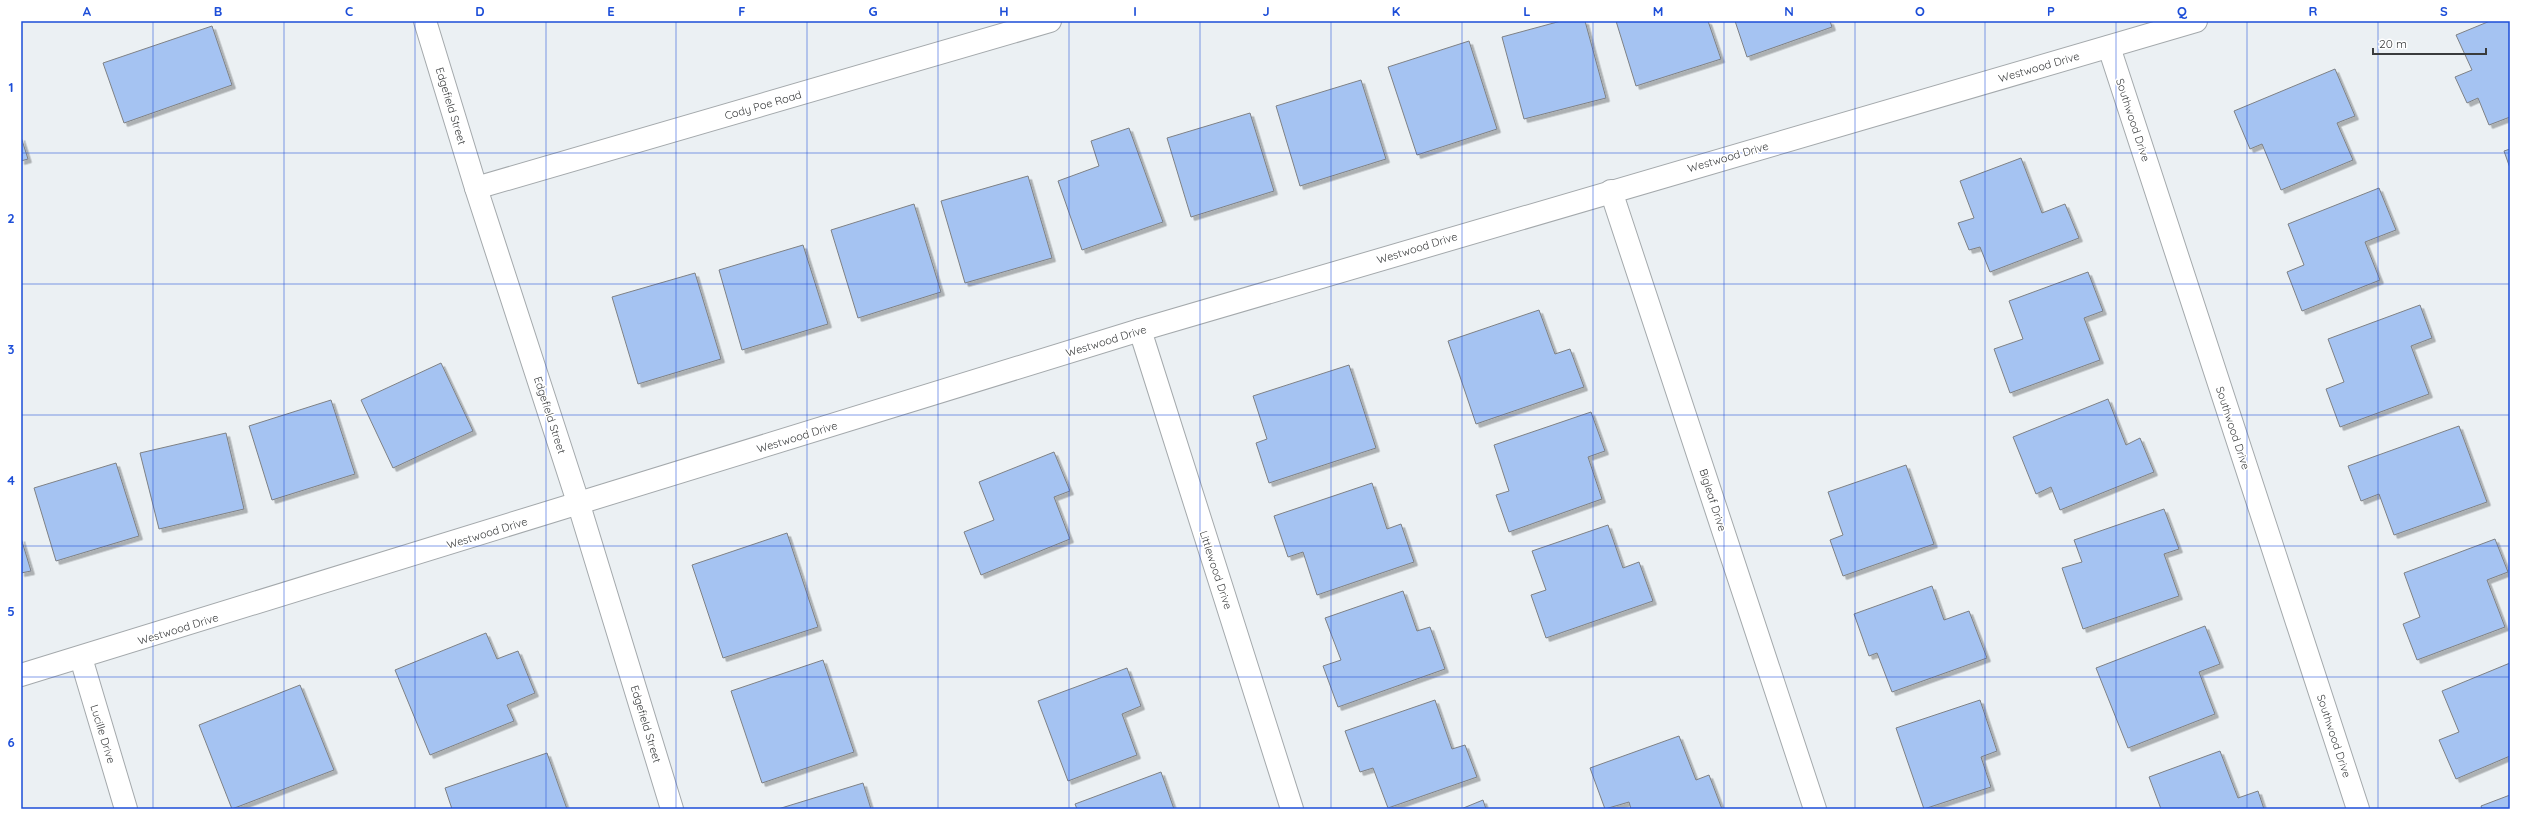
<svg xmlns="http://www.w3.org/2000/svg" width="2531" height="830" font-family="Quicksand,sans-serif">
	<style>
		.building { fill: #a5c3f2; stroke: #7e8185; filter: url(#shadow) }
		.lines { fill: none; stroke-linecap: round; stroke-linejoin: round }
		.minor-casing { stroke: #a4a9ac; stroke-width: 24 }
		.minor { stroke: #fff; stroke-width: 22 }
		.grid { fill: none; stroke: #1d4ed8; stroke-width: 1; stroke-opacity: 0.55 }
		.labels { text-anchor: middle; stroke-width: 3; stroke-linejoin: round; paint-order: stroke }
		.street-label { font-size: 11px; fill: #3a3c3d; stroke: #fff }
		.neatline { fill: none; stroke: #1d4ed8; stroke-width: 1.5 }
		.grid-label { font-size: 13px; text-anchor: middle; font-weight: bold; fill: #1d4ed8 }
	</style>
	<defs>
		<filter id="shadow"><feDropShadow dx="3.5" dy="3.5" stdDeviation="0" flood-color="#0004"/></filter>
	</defs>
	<rect width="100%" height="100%" fill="#ebf0f3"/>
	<g class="building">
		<polygon points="1561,21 1585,21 1606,98 1524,119 1502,37"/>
		<polygon points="1616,21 1708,21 1721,59 1636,86"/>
		<polygon points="1735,21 1830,21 1832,27 1747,57"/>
		<polygon points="2490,21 2510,21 2510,117 2489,125 2478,98 2467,103 2455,77 2472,70 2456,35"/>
		<polygon points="212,26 232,85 124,123 103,63"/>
		<polygon points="1469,41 1497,129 1417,155 1388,67"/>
		<polygon points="2335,69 2355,116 2337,123 2353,160 2281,190 2262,144 2250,149 2234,111"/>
		<polygon points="1361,80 1386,159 1300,186 1276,106"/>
		<polygon points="1250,113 1274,191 1191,217 1167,138"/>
		<polygon points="1129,128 1163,222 1082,250 1058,181 1099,166 1091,141"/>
		<polygon points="21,137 28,159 21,161"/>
		<polygon points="2510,149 2510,168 2504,151"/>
		<polygon points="2021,158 2042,213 2065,204 2079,238 1990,272 1980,247 1969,250 1958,223 1974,218 1960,181"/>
		<polygon points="1028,176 1052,258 965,283 941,201"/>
		<polygon points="2379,188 2396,230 2365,242 2380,280 2302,311 2287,272 2304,265 2288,224"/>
		<polygon points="914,204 941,292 858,318 831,230"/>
		<polygon points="803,245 828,324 742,350 719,270"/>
		<polygon points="2088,272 2103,311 2084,318 2100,360 2010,393 1994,349 2023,339 2009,301"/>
		<polygon points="695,273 721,359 638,384 612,297"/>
		<polygon points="2420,305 2432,338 2411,346 2429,394 2340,427 2326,389 2344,382 2328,339"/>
		<polygon points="1539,310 1555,354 1570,349 1584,387 1476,424 1448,341"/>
		<polygon points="441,363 473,431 393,468 361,400"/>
		<polygon points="1349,365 1376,448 1269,483 1256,443 1267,439 1253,396"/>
		<polygon points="2108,399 2126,445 2140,438 2154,472 2060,510 2051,487 2036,494 2013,437"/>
		<polygon points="331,400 355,474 272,500 249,426"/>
		<polygon points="1591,412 1605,451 1588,457 1602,499 1509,532 1496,495 1509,491 1494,445"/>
		<polygon points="2459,426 2487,502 2394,535 2379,494 2361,501 2348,466"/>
		<polygon points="226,433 244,509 159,529 140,453"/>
		<polygon points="1054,452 1070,491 1054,497 1070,539 981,575 964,532 994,520 979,482"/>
		<polygon points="116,463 139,536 56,561 34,488"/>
		<polygon points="1906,465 1934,544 1843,576 1830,540 1843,535 1828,492"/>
		<polygon points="1372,483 1387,529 1401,524 1414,562 1317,595 1303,552 1288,557 1274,516"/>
		<polygon points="2164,509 2179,549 2164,554 2179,596 2083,629 2062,568 2082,562 2074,540"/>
		<polygon points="1608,525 1623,568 1639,562 1653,601 1546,638 1531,595 1546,590 1532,551"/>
		<polygon points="787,533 818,627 723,658 692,565"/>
		<polygon points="21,538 31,571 21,573"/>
		<polygon points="2495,539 2508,572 2487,580 2505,627 2417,660 2403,624 2420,617 2404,573"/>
		<polygon points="1932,586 1944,620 1969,611 1987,658 1892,692 1877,653 1869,656 1854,614"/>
		<polygon points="1403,591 1417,631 1430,627 1445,669 1338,707 1323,666 1341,660 1325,618"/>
		<polygon points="2205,626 2220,664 2199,672 2215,714 2128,748 2096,668"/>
		<polygon points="486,633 497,659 518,651 535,693 507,705 514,721 430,755 395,670"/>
		<polygon points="823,660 854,752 762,783 731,691"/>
		<polygon points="2510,663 2510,756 2456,779 2439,740 2459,732 2442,691"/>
		<polygon points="1127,668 1141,706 1122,714 1137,755 1068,781 1038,701"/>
		<polygon points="300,685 334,770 232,809 199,725"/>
		<polygon points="1435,700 1452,749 1465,745 1477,777 1388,808 1373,768 1360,772 1345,731"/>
		<polygon points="1980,700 1997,751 1981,757 1991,787 1924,809 1896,728"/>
		<polygon points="1679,736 1696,780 1709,775 1722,809 1631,809 1629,802 1605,809 1590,768"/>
		<polygon points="2220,751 2238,798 2258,791 2264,809 2161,809 2149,777"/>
		<polygon points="547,753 567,809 452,809 445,788"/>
		<polygon points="1161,772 1174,809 1077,809 1075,804"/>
		<polygon points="863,783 871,809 778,809"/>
		<polygon points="2510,795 2510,809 2482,809 2481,806"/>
		<polygon points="1483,800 1486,809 1461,809"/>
	</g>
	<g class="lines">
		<g class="minor-casing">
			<g id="minor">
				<polyline points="425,21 476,188 579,505 672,809"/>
				<polyline points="2109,47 2358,809"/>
				<polyline points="476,188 1050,21"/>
				<polyline points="1611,191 1815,809"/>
				<polyline points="1140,330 1292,809"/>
				<polyline points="81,658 126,809"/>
				<polyline points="21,675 1140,330 2196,21"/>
			</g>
		</g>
		<use href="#minor" class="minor"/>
	</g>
	<path class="grid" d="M 153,21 L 153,809M 284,21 L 284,809M 415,21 L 415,809M 546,21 L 546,809M 676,21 L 676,809M 807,21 L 807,809M 938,21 L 938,809M 1069,21 L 1069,809M 1200,21 L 1200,809M 1331,21 L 1331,809M 1462,21 L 1462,809M 1593,21 L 1593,809M 1724,21 L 1724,809M 1855,21 L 1855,809M 1985,21 L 1985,809M 2116,21 L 2116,809M 2247,21 L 2247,809M 2378,21 L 2378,809M 21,153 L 2510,153M 21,284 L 2510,284M 21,415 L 2510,415M 21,546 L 2510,546M 21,677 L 2510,677"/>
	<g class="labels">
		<g class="street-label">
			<text transform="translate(2039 67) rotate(-16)" y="4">Westwood Drive</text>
			<text transform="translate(763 105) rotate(-16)" y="4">Cody Poe Road</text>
			<text transform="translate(451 106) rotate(73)" y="4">Edgefield Street</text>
			<text transform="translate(2133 120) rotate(72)" y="4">Southwood Drive</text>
			<text transform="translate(1728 157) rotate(-16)" y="4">Westwood Drive</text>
			<text transform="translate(1417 248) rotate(-17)" y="4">Westwood Drive</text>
			<text transform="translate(1106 341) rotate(-17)" y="4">Westwood Drive</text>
			<text transform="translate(550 415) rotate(72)" y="4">Edgefield Street</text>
			<text transform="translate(2233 428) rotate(72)" y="4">Southwood Drive</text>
			<text transform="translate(797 437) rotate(-17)" y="4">Westwood Drive</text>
			<text transform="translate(1713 500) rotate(72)" y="4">Bigleaf Drive</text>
			<text transform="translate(487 533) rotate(-17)" y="4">Westwood Drive</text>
			<text transform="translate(1216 570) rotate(72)" y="4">Littlewood Drive</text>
			<text transform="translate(178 629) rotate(-17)" y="4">Westwood Drive</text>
			<text transform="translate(646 724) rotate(73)" y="4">Edgefield Street</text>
			<text transform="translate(103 734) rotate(73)" y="4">Lucille Drive</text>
			<text transform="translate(2334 736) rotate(72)" y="4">Southwood Drive</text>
		</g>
	</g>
	<rect width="2531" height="830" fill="none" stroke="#ffffff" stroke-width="44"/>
	<path d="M2373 48v6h113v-6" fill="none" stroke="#3a3c3d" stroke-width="2"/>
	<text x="2379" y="48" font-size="12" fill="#3a3c3d" stroke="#ffffff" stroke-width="3" paint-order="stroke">20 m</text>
	<rect x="22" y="22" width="2487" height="786" class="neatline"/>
	<g class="grid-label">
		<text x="87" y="16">A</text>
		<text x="218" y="16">B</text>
		<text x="349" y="16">C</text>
		<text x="480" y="16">D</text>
		<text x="611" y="16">E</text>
		<text x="742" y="16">F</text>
		<text x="873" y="16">G</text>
		<text x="1004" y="16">H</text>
		<text x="1135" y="16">I</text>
		<text x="1266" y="16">J</text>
		<text x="1396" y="16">K</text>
		<text x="1527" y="16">L</text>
		<text x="1658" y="16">M</text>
		<text x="1789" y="16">N</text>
		<text x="1920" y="16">O</text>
		<text x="2051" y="16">P</text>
		<text x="2182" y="16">Q</text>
		<text x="2313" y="16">R</text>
		<text x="2444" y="16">S</text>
		<text x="11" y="92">1</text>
		<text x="11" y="223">2</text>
		<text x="11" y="354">3</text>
		<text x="11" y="485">4</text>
		<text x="11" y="616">5</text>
		<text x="11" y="747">6</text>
	</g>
</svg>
